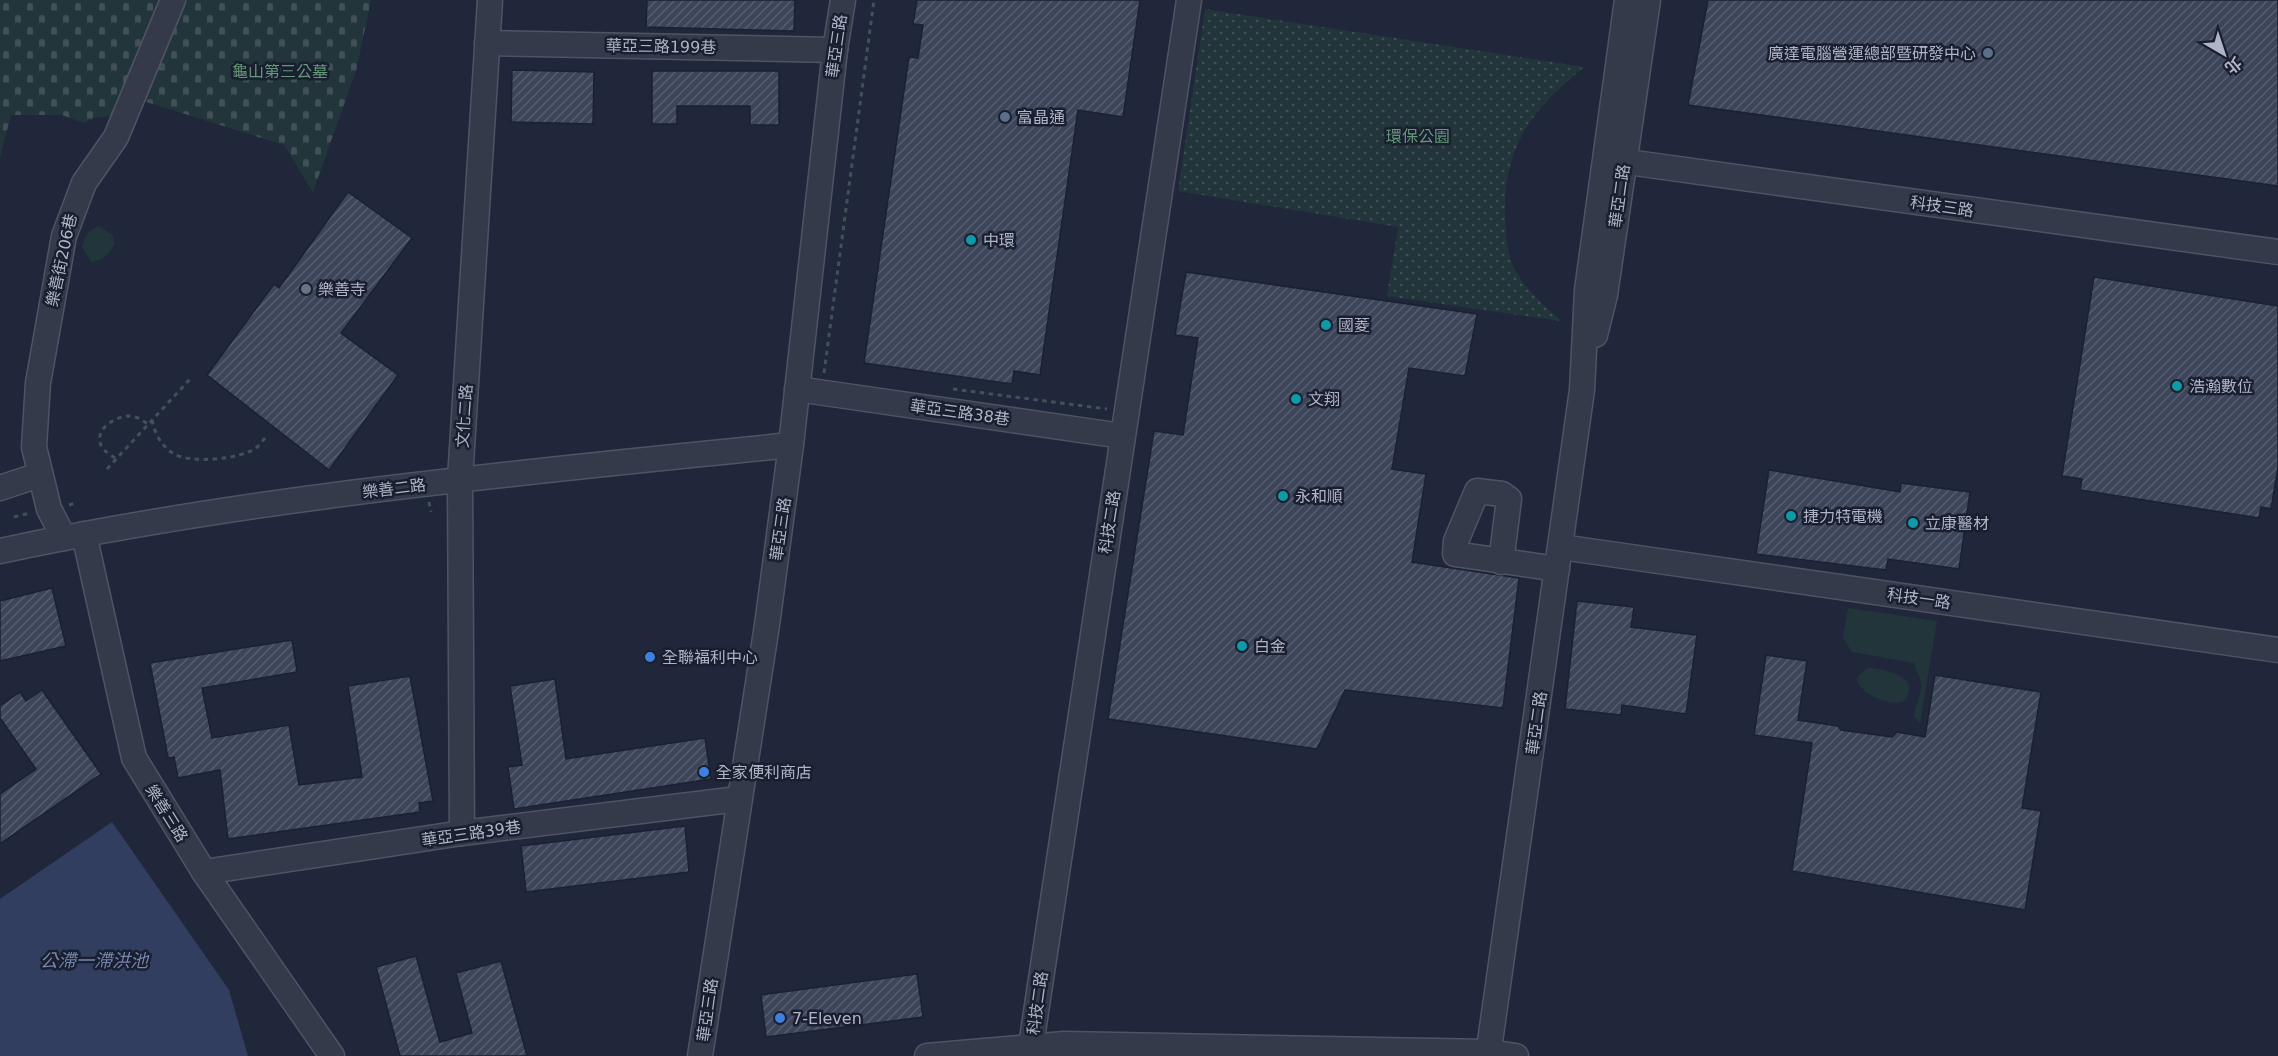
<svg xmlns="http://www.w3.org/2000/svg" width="2278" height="1056" font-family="'DejaVu Sans','Noto Sans TC',sans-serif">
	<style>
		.green { fill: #22353b }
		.cemetery { fill: url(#cemetery-stones) }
		.park { fill: url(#park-dots) }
		.water { fill: #323e60 }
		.building { fill: url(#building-hatch); stroke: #1b2131; stroke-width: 1.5 }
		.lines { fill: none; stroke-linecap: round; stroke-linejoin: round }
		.minor-casing { stroke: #4f5465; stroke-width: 27 }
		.path { stroke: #405259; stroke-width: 3; stroke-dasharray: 4.5 4.5; stroke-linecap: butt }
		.minor { stroke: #343a4a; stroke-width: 24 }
		.service-dot { fill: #5c6f8a; stroke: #191f2f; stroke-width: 2 }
		.culture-dot { fill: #0f9aa8; stroke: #191f2f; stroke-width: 2 }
		.worship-dot { fill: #6b7280; stroke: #191f2f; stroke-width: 2 }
		.shop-dot { fill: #3f7fe0; stroke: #191f2f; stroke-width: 2 }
		.labels { text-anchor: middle; stroke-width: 5; stroke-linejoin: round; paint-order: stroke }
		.street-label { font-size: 16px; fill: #afb4c7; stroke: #191f2f }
		.poi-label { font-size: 16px; fill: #afb4c7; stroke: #191f2f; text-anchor: start }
		.park-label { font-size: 16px; fill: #659979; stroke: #191f2f }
		.water-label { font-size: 18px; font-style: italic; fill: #7586b1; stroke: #191f2f }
	</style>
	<defs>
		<pattern id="cemetery-stones" width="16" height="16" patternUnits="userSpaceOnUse" patternTransform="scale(1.5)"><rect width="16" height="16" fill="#22353b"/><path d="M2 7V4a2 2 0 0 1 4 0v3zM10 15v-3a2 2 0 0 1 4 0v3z" fill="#405056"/></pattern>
		<pattern id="park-dots" width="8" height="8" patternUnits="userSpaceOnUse" patternTransform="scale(1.5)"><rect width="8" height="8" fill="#22353b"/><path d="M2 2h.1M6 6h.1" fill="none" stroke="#405056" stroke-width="1.8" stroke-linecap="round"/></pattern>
		<pattern id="building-hatch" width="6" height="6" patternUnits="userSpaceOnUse" patternTransform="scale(1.5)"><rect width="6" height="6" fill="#3c455a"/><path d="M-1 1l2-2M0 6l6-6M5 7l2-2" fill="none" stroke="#565d70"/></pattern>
	</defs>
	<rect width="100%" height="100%" fill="#20273a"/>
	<g class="green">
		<path d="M 98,226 L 112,234 L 115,243 C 109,254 104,260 92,262 L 82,248 C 84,237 88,231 98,226 Z"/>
		<path d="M 1848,608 L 1937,621 L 1920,723 L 1914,717 C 1914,706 1921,698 1921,687 C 1922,678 1915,672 1914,663 L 1852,652 L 1843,638 Z"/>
		<path d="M 1868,668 C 1886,669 1923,678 1904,701 C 1890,707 1862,695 1857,680 L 1859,675 Z"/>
	</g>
	<polygon class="cemetery" points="0,0 371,0 356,71 313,192 284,145 143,101 118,115 94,118 84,123 62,115 11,115 0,158"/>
	<path class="park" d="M 1205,9 L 1584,67 C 1535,108 1506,140 1505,207 C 1505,225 1506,250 1513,266 C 1523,288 1544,305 1561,321 L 1387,296 L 1398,227 L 1178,191 Z"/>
	<polygon class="water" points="112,822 229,990 248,1056 0,1056 0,899"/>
	<g class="building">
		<polygon points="647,0 795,0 794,31 646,27"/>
		<polygon points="917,0 1140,0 1123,117 1078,110 1040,375 1014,371 1012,384 864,363 909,57 918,58 923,25 913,24"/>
		<polygon points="1708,0 2278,0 2278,186 1688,105"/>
		<polygon points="512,70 594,72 593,124 511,122"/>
		<polygon points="652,71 779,71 779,125 750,125 750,106 677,106 677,124 652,124"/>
		<polygon points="348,192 412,238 341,333 398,375 329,470 207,375 274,284 279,288"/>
		<polygon points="1186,272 1477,314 1465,376 1409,368 1392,469 1426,474 1412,562 1519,578 1503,708 1345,690 1317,749 1108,719 1154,431 1183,435 1198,338 1175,335"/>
		<polygon points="2094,277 2278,306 2278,467 2271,509 2261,507 2259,518 2080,490 2082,479 2062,476"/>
		<polygon points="1769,470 1900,492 1901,483 1970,492 1959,569 1888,559 1886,570 1756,554"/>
		<polygon points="52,588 66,646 0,661 0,601"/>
		<polygon points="1577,601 1634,607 1631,627 1697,635 1686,714 1622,705 1621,715 1565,709"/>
		<polygon points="292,640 297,672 202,688 212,738 289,725 299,785 362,777 348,686 410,676 433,801 419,803 420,812 228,839 220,770 178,778 174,757 168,758 150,663"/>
		<polygon points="1766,655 1807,661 1798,720 1838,726 1841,730 1892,737 1897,732 1925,737 1935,675 2041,692 2022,808 2041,811 2025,910 1792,871 1812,743 1754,735"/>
		<polygon points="555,679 566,759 705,738 711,779 514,809 508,767 522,765 510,686"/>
		<polygon points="42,690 101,774 0,844 0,794 36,769 0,718 0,706 20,692 26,701"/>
		<polygon points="685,826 689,872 526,892 521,846"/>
		<polygon points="416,956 440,1042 472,1033 456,973 501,961 527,1056 400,1056 376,967"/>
		<polygon points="917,974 923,1017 766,1037 761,995"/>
	</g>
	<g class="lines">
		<g class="minor-casing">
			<g id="minor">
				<polyline points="487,43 835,50"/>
				<polyline points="1606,159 2278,252"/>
				<polyline points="1595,335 1605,295 1648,0"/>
				<polyline points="797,389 1122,436"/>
				<polyline points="0,488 39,475"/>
				<polyline points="84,534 134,758 204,872 332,1056"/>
				<polyline points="64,538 49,509 34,447 38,383 64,236 84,183 116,137 173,0"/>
				<polyline points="1561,547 2278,650"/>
				<path d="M 0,551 C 258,496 529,472 791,445"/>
				<polyline points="1501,562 1509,499 1502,494 1477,491 1456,541 1455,554 1557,569"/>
				<polyline points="462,833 460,480 490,0"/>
				<polyline points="204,872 462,833 738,799"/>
				<polyline points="1031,1045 1189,0"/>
				<polyline points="700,1056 767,625 791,445 835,50 843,0"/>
				<polyline points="927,1056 1064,1044 1489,1052 1516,1056"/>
				<polyline points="1488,1056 1582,390 1587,290 1627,0"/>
			</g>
		</g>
		<g class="path">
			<polyline points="824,373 874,0"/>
			<polyline points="953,389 1107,409"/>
			<path d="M 152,420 C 155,434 161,446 174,454 C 191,464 241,459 256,448 C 260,445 263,440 266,437"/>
			<path d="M 115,458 C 111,455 103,451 101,445 C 93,428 121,412 135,417 C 140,418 144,422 148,424"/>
			<polyline points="107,469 191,378"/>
			<polyline points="429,502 431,512"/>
			<polyline points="69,505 76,503"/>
			<polyline points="14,517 30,513"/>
		</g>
		<use href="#minor" class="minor"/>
	</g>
	<g class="service-dot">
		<circle cx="1988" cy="53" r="6"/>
		<circle cx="1005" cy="117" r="6"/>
	</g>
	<g class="culture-dot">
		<circle cx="971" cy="240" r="6"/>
		<circle cx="1326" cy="325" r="6"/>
		<circle cx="2177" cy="386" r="6"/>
		<circle cx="1296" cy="399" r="6"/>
		<circle cx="1283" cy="496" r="6"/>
		<circle cx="1791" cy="516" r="6"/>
		<circle cx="1913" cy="523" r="6"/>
		<circle cx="1242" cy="646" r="6"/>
	</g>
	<circle class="worship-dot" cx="306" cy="289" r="6"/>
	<g class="shop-dot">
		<circle cx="650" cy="657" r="6"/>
		<circle cx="704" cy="772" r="6"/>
		<circle cx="780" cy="1018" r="6"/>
	</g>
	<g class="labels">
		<g class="street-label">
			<text transform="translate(661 46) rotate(1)" y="6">華亞三路199巷</text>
			<text transform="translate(836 46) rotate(-82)" y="6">華亞三路</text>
			<text transform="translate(1619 196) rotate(-82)" y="6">華亞二路</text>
			<text transform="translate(1942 206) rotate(8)" y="6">科技三路</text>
			<text transform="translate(61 260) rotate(-78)" y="6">樂善街206巷</text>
			<text transform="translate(960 412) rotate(8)" y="6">華亞三路38巷</text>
			<text transform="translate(464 416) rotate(-86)" y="6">文化二路</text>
			<text transform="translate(394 488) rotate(-7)" y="6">樂善二路</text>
			<text transform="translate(1109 522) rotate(-81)" y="6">科技二路</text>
			<text transform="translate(780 529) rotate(-82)" y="6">華亞三路</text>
			<text transform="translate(1919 598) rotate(8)" y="6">科技一路</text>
			<text transform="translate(1536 723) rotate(-82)" y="6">華亞二路</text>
			<text transform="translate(167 813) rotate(58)" y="6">樂善三路</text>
			<text transform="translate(471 833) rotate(-8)" y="6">華亞三路39巷</text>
			<text transform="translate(1037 1003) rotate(-82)" y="6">科技二路</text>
			<text transform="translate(707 1010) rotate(-82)" y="6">華亞三路</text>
		</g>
		<g class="poi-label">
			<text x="1976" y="59" text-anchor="end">廣達電腦營運總部暨研發中心</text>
			<text x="1017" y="123">富晶通</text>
			<text x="983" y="246">中環</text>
			<text x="318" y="295">樂善寺</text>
			<text x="1338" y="331">國菱</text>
			<text x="2189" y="392">浩瀚數位</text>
			<text x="1308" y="405">文翔</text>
			<text x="1295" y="502">永和順</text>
			<text x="1803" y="522">捷力特電機</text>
			<text x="1925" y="529">立康醫材</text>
			<text x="1254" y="652">白金</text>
			<text x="662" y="663">全聯福利中心</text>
			<text x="716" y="778">全家便利商店</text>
			<text x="792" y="1024">7-Eleven</text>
		</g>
		<g class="park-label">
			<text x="280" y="77">龜山第三公墓</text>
			<text x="1418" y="142">環保公園</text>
		</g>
		<g class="water-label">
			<text x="94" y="967">公滯一滯洪池</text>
		</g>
	</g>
	<g transform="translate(2224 54) rotate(141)" stroke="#191f2f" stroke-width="4.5" paint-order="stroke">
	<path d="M0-4.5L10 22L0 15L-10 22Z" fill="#afb4c7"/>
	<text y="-9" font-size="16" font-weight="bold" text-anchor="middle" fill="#afb4c7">北</text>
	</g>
</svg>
